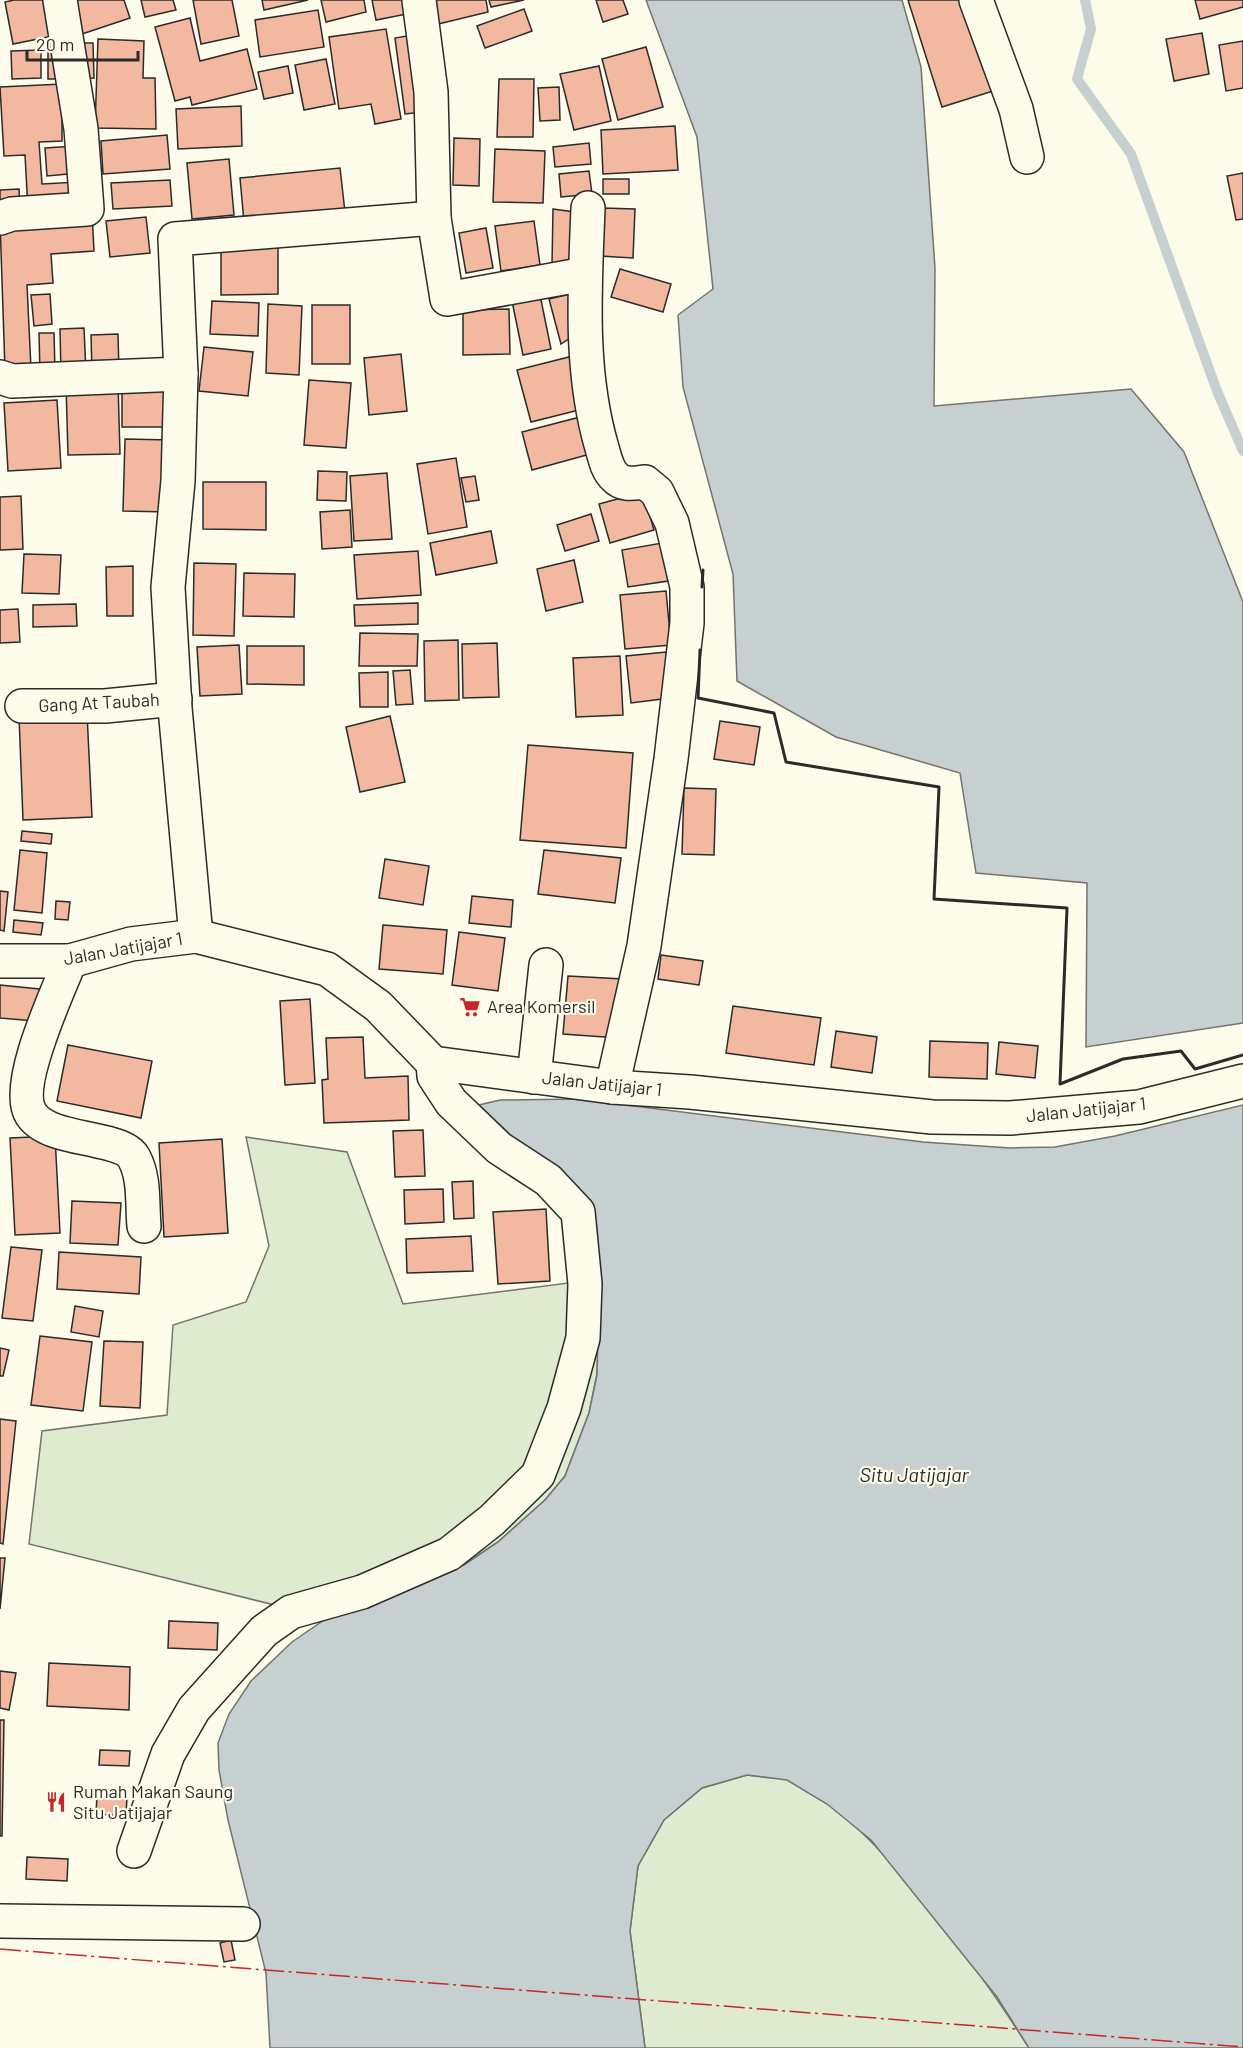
<svg xmlns="http://www.w3.org/2000/svg" width="1243" height="2048" font-family="Barlow,sans-serif">
	<style>
		.green { fill: #deebd1; stroke: #74746e; stroke-width: 1.5 }
		.water { fill: #c7d0d0; stroke: #74746e; stroke-width: 1.5 }
		.lines { fill: none; stroke-linecap: round; stroke-linejoin: round }
		.stream { stroke: #c7d0d0; stroke-width: 10 }
		.building { fill: #f2b8a0; stroke: #2b2b2b; stroke-width: 1.5 }
		.minor-casing { stroke: #2b2b2b; stroke-width: 36 }
		.minor { stroke: #fdfbea; stroke-width: 33 }
		.wall { stroke: #2b2b2b; stroke-width: 3 }
		.power { stroke: #c62828; stroke-width: 1.5; stroke-dasharray: 21 4.5 3 4.5; stroke-linecap: butt }
		.labels { text-anchor: middle; stroke-width: 4.5; stroke-linejoin: round; paint-order: stroke }
		.street-label { font-size: 18px; fill: #2b2b2b; stroke: #fdfbea }
		.poi-label { font-size: 18px; fill: #2b2b2b; stroke: #fdfbea; text-anchor: start }
		.water-label { font-size: 20px; font-style: italic; fill: #2b2b2b; stroke: #fdfbea }
	</style>
	<rect width="100%" height="100%" fill="#fdfbea"/>
	<g class="green">
		<polygon points="246,1137 347,1152 403,1304 592,1280 598,1335 597,1374 589,1413 565,1476 545,1500 499,1541 463,1565 327,1618 29,1544 42,1431 167,1415 173,1325 246,1302 269,1246"/>
		<path d="M 747,1775 C 760,1777 776,1776 788,1780 C 870,1812 981,1973 1029,2048 L 645,2048 L 630,1931 L 638,1866 L 664,1820 L 702,1788 Z"/>
	</g>
	<g class="water">
		<polygon points="646,0 902,0 921,67 935,268 934,406 1131,389 1184,452 1243,602 1243,1023 1086,1047 1087,883 976,873 960,773 836,737 737,681 733,574 683,387 678,315 713,289 697,137"/>
		<polygon points="578,1099 923,1142 1010,1148 1055,1147 1115,1136 1243,1105 1243,2048 1029,2048 997,1997 871,1840 827,1804 787,1780 747,1775 702,1788 664,1820 638,1866 630,1931 645,2048 270,2048 266,1973 228,1820 219,1770 218,1743 229,1714 251,1681 292,1642 327,1618 464,1565 498,1542 545,1500 565,1476 589,1413 597,1375 598,1335 589,1241 476,1110 479,1105 500,1100"/>
	</g>
	<g class="lines">
		<polyline class="stream" points="1085,0 1091,29 1077,79 1131,154 1217,391 1243,451"/>
	</g>
	<g class="building">
		<polygon points="14,0 56,0 63,34 13,44 5,2"/>
		<polygon points="65,0 124,0 130,18 76,36"/>
		<polygon points="141,0 173,0 176,10 145,17"/>
		<polygon points="193,0 232,0 239,36 201,44"/>
		<polygon points="262,0 308,0 264,10"/>
		<polygon points="321,0 364,0 366,12 326,22"/>
		<polygon points="372,0 409,0 412,13 376,20"/>
		<polygon points="428,0 486,0 488,12 434,25"/>
		<polygon points="489,0 524,0 491,7"/>
		<polygon points="596,0 623,0 628,14 603,22"/>
		<polygon points="908,0 965,0 993,91 942,107"/>
		<polygon points="1195,0 1243,0 1243,7 1200,19"/>
		<polygon points="524,9 532,31 485,48 477,26"/>
		<polygon points="318,10 324,47 260,57 255,20"/>
		<polygon points="190,18 200,61 247,49 257,89 192,105 190,97 175,101 155,27"/>
		<polygon points="386,29 401,119 375,124 371,104 339,109 329,37"/>
		<polygon points="1202,33 1209,74 1174,81 1166,39"/>
		<polygon points="412,35 422,112 405,114 395,38"/>
		<polygon points="98,39 144,41 143,78 155,78 156,129 95,128"/>
		<polygon points="1243,41 1243,88 1226,91 1219,45"/>
		<polygon points="77,43 93,43 94,78 78,79"/>
		<polygon points="646,47 663,107 618,120 602,59"/>
		<polygon points="41,50 41,78 12,79 11,51"/>
		<polygon points="48,50 68,51 68,79 48,79"/>
		<polygon points="326,59 335,104 304,110 295,65"/>
		<polygon points="288,66 293,93 264,99 258,72"/>
		<polygon points="599,66 611,121 574,130 560,74"/>
		<polygon points="499,79 534,79 533,137 497,137"/>
		<polygon points="62,84 62,141 39,142 42,184 78,182 80,207 28,210 25,155 4,156 0,87"/>
		<polygon points="559,87 560,120 540,121 538,88"/>
		<polygon points="241,106 242,146 178,149 176,109"/>
		<polygon points="675,126 678,170 603,174 601,130"/>
		<polygon points="167,135 170,169 103,174 101,141"/>
		<polygon points="454,138 480,139 479,186 453,185"/>
		<polygon points="589,143 591,164 555,167 553,147"/>
		<polygon points="76,146 79,173 47,176 45,148"/>
		<polygon points="495,149 545,151 543,203 493,202"/>
		<polygon points="229,159 234,215 192,219 187,163"/>
		<polygon points="340,168 345,212 244,222 240,178"/>
		<polygon points="589,171 592,194 561,197 559,174"/>
		<polygon points="1243,173 1243,219 1236,220 1227,176"/>
		<rect x="603" y="179" width="26" height="15"/>
		<polygon points="170,180 172,206 113,209 111,183"/>
		<polygon points="19,189 20,212 0,213 0,190"/>
		<polygon points="602,208 635,209 633,258 600,256"/>
		<polygon points="553,209 574,212 575,270 552,265"/>
		<polygon points="92,213 94,251 51,254 53,283 27,285 31,369 5,370 0,221"/>
		<polygon points="146,217 150,253 110,257 106,221"/>
		<polygon points="534,221 540,265 501,271 495,226"/>
		<polygon points="486,228 493,268 466,273 459,233"/>
		<polygon points="221,245 278,245 278,294 221,295"/>
		<polygon points="620,269 671,284 663,312 611,297"/>
		<polygon points="50,294 52,324 34,326 31,295"/>
		<polygon points="570,294 579,332 561,344 549,299"/>
		<polygon points="540,295 551,349 523,355 512,301"/>
		<polygon points="212,301 259,303 258,336 210,334"/>
		<polygon points="268,304 302,306 299,375 266,373"/>
		<rect x="312" y="305" width="38" height="59"/>
		<polygon points="509,309 510,354 463,355 463,310"/>
		<polygon points="84,328 86,373 61,373 60,329"/>
		<polygon points="39,333 54,333 55,372 40,373"/>
		<polygon points="118,334 119,373 92,374 91,335"/>
		<polygon points="204,347 253,352 248,396 199,391"/>
		<polygon points="401,354 407,411 369,415 364,358"/>
		<polygon points="573,356 587,408 531,422 517,370"/>
		<rect x="122" y="380" width="54" height="47"/>
		<polygon points="309,380 351,383 346,448 304,445"/>
		<polygon points="118,383 120,454 68,455 66,384"/>
		<polygon points="57,400 61,468 8,471 4,403"/>
		<polygon points="584,416 594,453 532,470 522,432"/>
		<polygon points="125,439 171,440 169,512 123,511"/>
		<polygon points="456,458 467,527 428,534 417,464"/>
		<polygon points="318,471 347,472 346,501 317,500"/>
		<polygon points="387,473 392,539 354,541 350,476"/>
		<polygon points="475,476 479,500 466,502 461,478"/>
		<polygon points="203,482 266,482 266,530 203,529"/>
		<polygon points="643,492 654,530 610,543 599,504"/>
		<polygon points="21,496 23,549 0,550 0,497"/>
		<polygon points="350,510 352,547 322,549 320,512"/>
		<polygon points="591,514 599,541 565,551 557,525"/>
		<polygon points="491,531 497,563 436,575 430,543"/>
		<polygon points="662,543 668,581 628,587 622,550"/>
		<polygon points="418,551 421,595 357,599 354,555"/>
		<polygon points="24,554 61,555 59,594 22,593"/>
		<polygon points="574,560 583,602 546,611 537,569"/>
		<polygon points="194,563 236,564 234,636 193,635"/>
		<polygon points="133,566 133,616 107,616 106,567"/>
		<polygon points="244,573 295,574 294,617 243,616"/>
		<polygon points="666,591 671,645 625,649 620,595"/>
		<polygon points="418,603 418,624 355,626 354,605"/>
		<polygon points="76,604 77,626 33,627 33,605"/>
		<polygon points="18,609 20,642 0,643 0,610"/>
		<polygon points="360,633 418,634 417,666 359,666"/>
		<polygon points="458,640 459,700 425,701 424,641"/>
		<polygon points="497,643 499,697 463,698 462,644"/>
		<polygon points="239,645 242,694 200,696 197,647"/>
		<polygon points="247,646 304,646 304,685 247,684"/>
		<polygon points="666,652 670,698 631,703 626,656"/>
		<polygon points="620,656 623,715 576,717 573,658"/>
		<polygon points="410,670 413,704 396,705 393,671"/>
		<polygon points="388,672 388,707 360,707 359,673"/>
		<polygon points="87,713 92,817 23,820 19,716"/>
		<polygon points="390,716 405,782 360,792 346,727"/>
		<polygon points="720,721 760,727 754,765 714,759"/>
		<polygon points="528,745 633,753 626,848 520,840"/>
		<polygon points="684,788 716,789 714,855 682,854"/>
		<polygon points="22,831 52,834 51,844 21,841"/>
		<polygon points="20,850 47,853 42,913 14,910"/>
		<polygon points="544,850 621,858 615,903 538,894"/>
		<polygon points="385,859 429,866 423,905 379,898"/>
		<polygon points="0,891 8,892 4,931 0,930"/>
		<polygon points="472,896 513,900 511,927 469,923"/>
		<polygon points="56,901 70,902 68,920 55,919"/>
		<polygon points="14,920 43,923 41,935 13,932"/>
		<polygon points="383,925 447,930 443,974 379,969"/>
		<polygon points="459,932 505,938 498,991 452,985"/>
		<polygon points="661,955 703,961 699,985 658,979"/>
		<polygon points="568,976 623,979 618,1038 563,1034"/>
		<polygon points="0,985 49,990 46,1022 0,1018"/>
		<polygon points="310,999 315,1083 285,1085 280,1001"/>
		<polygon points="733,1006 821,1018 814,1065 726,1053"/>
		<polygon points="836,1031 877,1037 872,1073 831,1067"/>
		<polygon points="363,1037 365,1078 408,1076 409,1120 324,1123 322,1080 328,1079 326,1038"/>
		<polygon points="930,1041 988,1043 987,1079 929,1077"/>
		<polygon points="999,1042 1038,1046 1035,1078 996,1074"/>
		<polygon points="68,1045 152,1061 141,1118 57,1101"/>
		<polygon points="423,1130 425,1176 395,1177 393,1131"/>
		<polygon points="55,1136 60,1233 15,1235 10,1138"/>
		<polygon points="222,1139 228,1233 164,1237 159,1143"/>
		<polygon points="473,1181 474,1218 454,1219 452,1182"/>
		<polygon points="443,1189 444,1222 405,1224 404,1190"/>
		<polygon points="72,1201 121,1203 118,1245 70,1243"/>
		<polygon points="546,1209 550,1281 498,1284 493,1212"/>
		<polygon points="471,1236 473,1271 407,1273 406,1239"/>
		<polygon points="11,1247 42,1250 33,1321 2,1318"/>
		<polygon points="59,1252 141,1257 139,1294 57,1289"/>
		<polygon points="75,1306 103,1311 99,1337 71,1332"/>
		<polygon points="40,1336 92,1342 83,1411 31,1405"/>
		<polygon points="104,1341 143,1342 140,1408 100,1406"/>
		<polygon points="0,1348 9,1350 3,1376 0,1376"/>
		<polygon points="0,1419 16,1421 3,1544 0,1543"/>
		<polygon points="0,1558 5,1558 0,1609"/>
		<polygon points="169,1621 218,1623 217,1650 168,1648"/>
		<polygon points="49,1663 130,1667 129,1710 47,1706"/>
		<polygon points="0,1671 16,1673 9,1710 0,1708"/>
		<polygon points="0,1720 4,1720 2,1836 0,1836"/>
		<polygon points="100,1750 130,1751 129,1766 99,1765"/>
		<polygon points="97,1795 127,1797 126,1816 96,1814"/>
		<polygon points="27,1857 68,1859 67,1881 26,1879"/>
		<polygon points="231,1940 235,1960 224,1962 220,1943"/>
	</g>
	<g class="lines">
		<g class="minor-casing">
			<g id="minor">
				<polyline points="419,0 431,92 434,218 447,299 585,274"/>
				<polyline points="976,0 1016,109 1027,157"/>
				<path d="M 588,208 C 585,288 579,370 602,448 C 605,458 607,470 615,477 C 623,486 634,483 645,482 L 657,492 L 672,523 L 687,587 L 687,623 L 671,759 L 644,946 L 612,1087"/>
				<polyline points="0,218 12,214 87,209 81,129 60,0"/>
				<polyline points="0,377 12,381 181,374"/>
				<polyline points="22,706 105,706 175,699"/>
				<polyline points="196,936 175,708 168,587 178,481 181,374 175,239 434,218"/>
				<polyline points="0,961 70,961 131,944 196,936 327,969 378,1006 433,1063 612,1087 690,1092 932,1117 1010,1118 1139,1107 1243,1081"/>
				<path d="M 70,961 C 58,991 13,1086 31,1114 C 43,1133 78,1136 98,1141 C 110,1144 128,1147 134,1158 C 145,1178 142,1205 144,1226"/>
				<polyline points="534,1077 546,965"/>
				<polyline points="134,1851 168,1754 194,1709 264,1631 291,1612 362,1592 449,1554 492,1520 538,1475 564,1408 583,1338 585,1284 578,1212 548,1180 499,1148 451,1102 434,1076 433,1063"/>
				<polyline points="0,1921 243,1924"/>
			</g>
		</g>
		<use href="#minor" class="minor"/>
		<g class="wall">
			<polyline points="702,587 703,570"/>
			<polyline points="700,650 698,698 774,713 786,762 939,787 934,899 1067,908 1060,1084 1123,1059 1181,1051 1195,1069 1243,1055"/>
		</g>
		<polyline class="power" points="0,1949 1243,2047"/>
	</g>
	<defs>
		<g id="supermarket-bare" transform="scale(1.62)"><path d="M-6-5.5h2.5l.6 2H6L4.5 2H-2.5L-4.4-4H-6ZM-1.5 3.2a1.3 1.3 0 1 0 .1 0ZM3 3.2a1.3 1.3 0 1 0 .1 0Z" fill="#c62828" stroke="#fdfbea" stroke-width="2.5" paint-order="stroke"/></g>
		<g id="restaurant-bare" transform="scale(1.62)"><path d="M-5-6h1v4h1v-4h1v4h1v-4h1v5L-1.5 .5V6h-2V.5L-5-1ZM5-6V6H3V1.5H1.5Q1.5-4 5-6Z" fill="#c62828" stroke="#fdfbea" stroke-width="2.5" paint-order="stroke"/></g>
	</defs>
	<g fill-rule="evenodd">
		<use href="#supermarket-bare" x="470" y="1007"/>
		<use href="#restaurant-bare" x="56" y="1802"/>
	</g>
	<g class="labels">
		<g class="street-label">
			<text transform="translate(99 703) rotate(-3)" y="6">Gang At Taubah</text>
			<text transform="translate(123 949) rotate(-10)" y="6">Jalan Jatijajar 1</text>
			<text transform="translate(602 1084) rotate(6)" y="6">Jalan Jatijajar 1</text>
			<text transform="translate(1086 1110) rotate(-6)" y="6">Jalan Jatijajar 1</text>
		</g>
		<g class="poi-label">
			<text x="487" y="1013">Area Komersil</text>
			<text x="73" y="1798">Rumah Makan Saung<tspan x="73" dy="21">Situ Jatijajar</tspan></text>
		</g>
		<g class="water-label">
			<text x="914" y="1482">Situ Jatijajar</text>
		</g>
	</g>
	<path d="M27 51v9h111v-9" fill="none" stroke="#2b2b2b" stroke-width="3"/>
	<text x="36" y="51" font-size="18" fill="#2b2b2b" stroke="#fdfbea" stroke-width="4.5" paint-order="stroke">20 m</text>
</svg>
